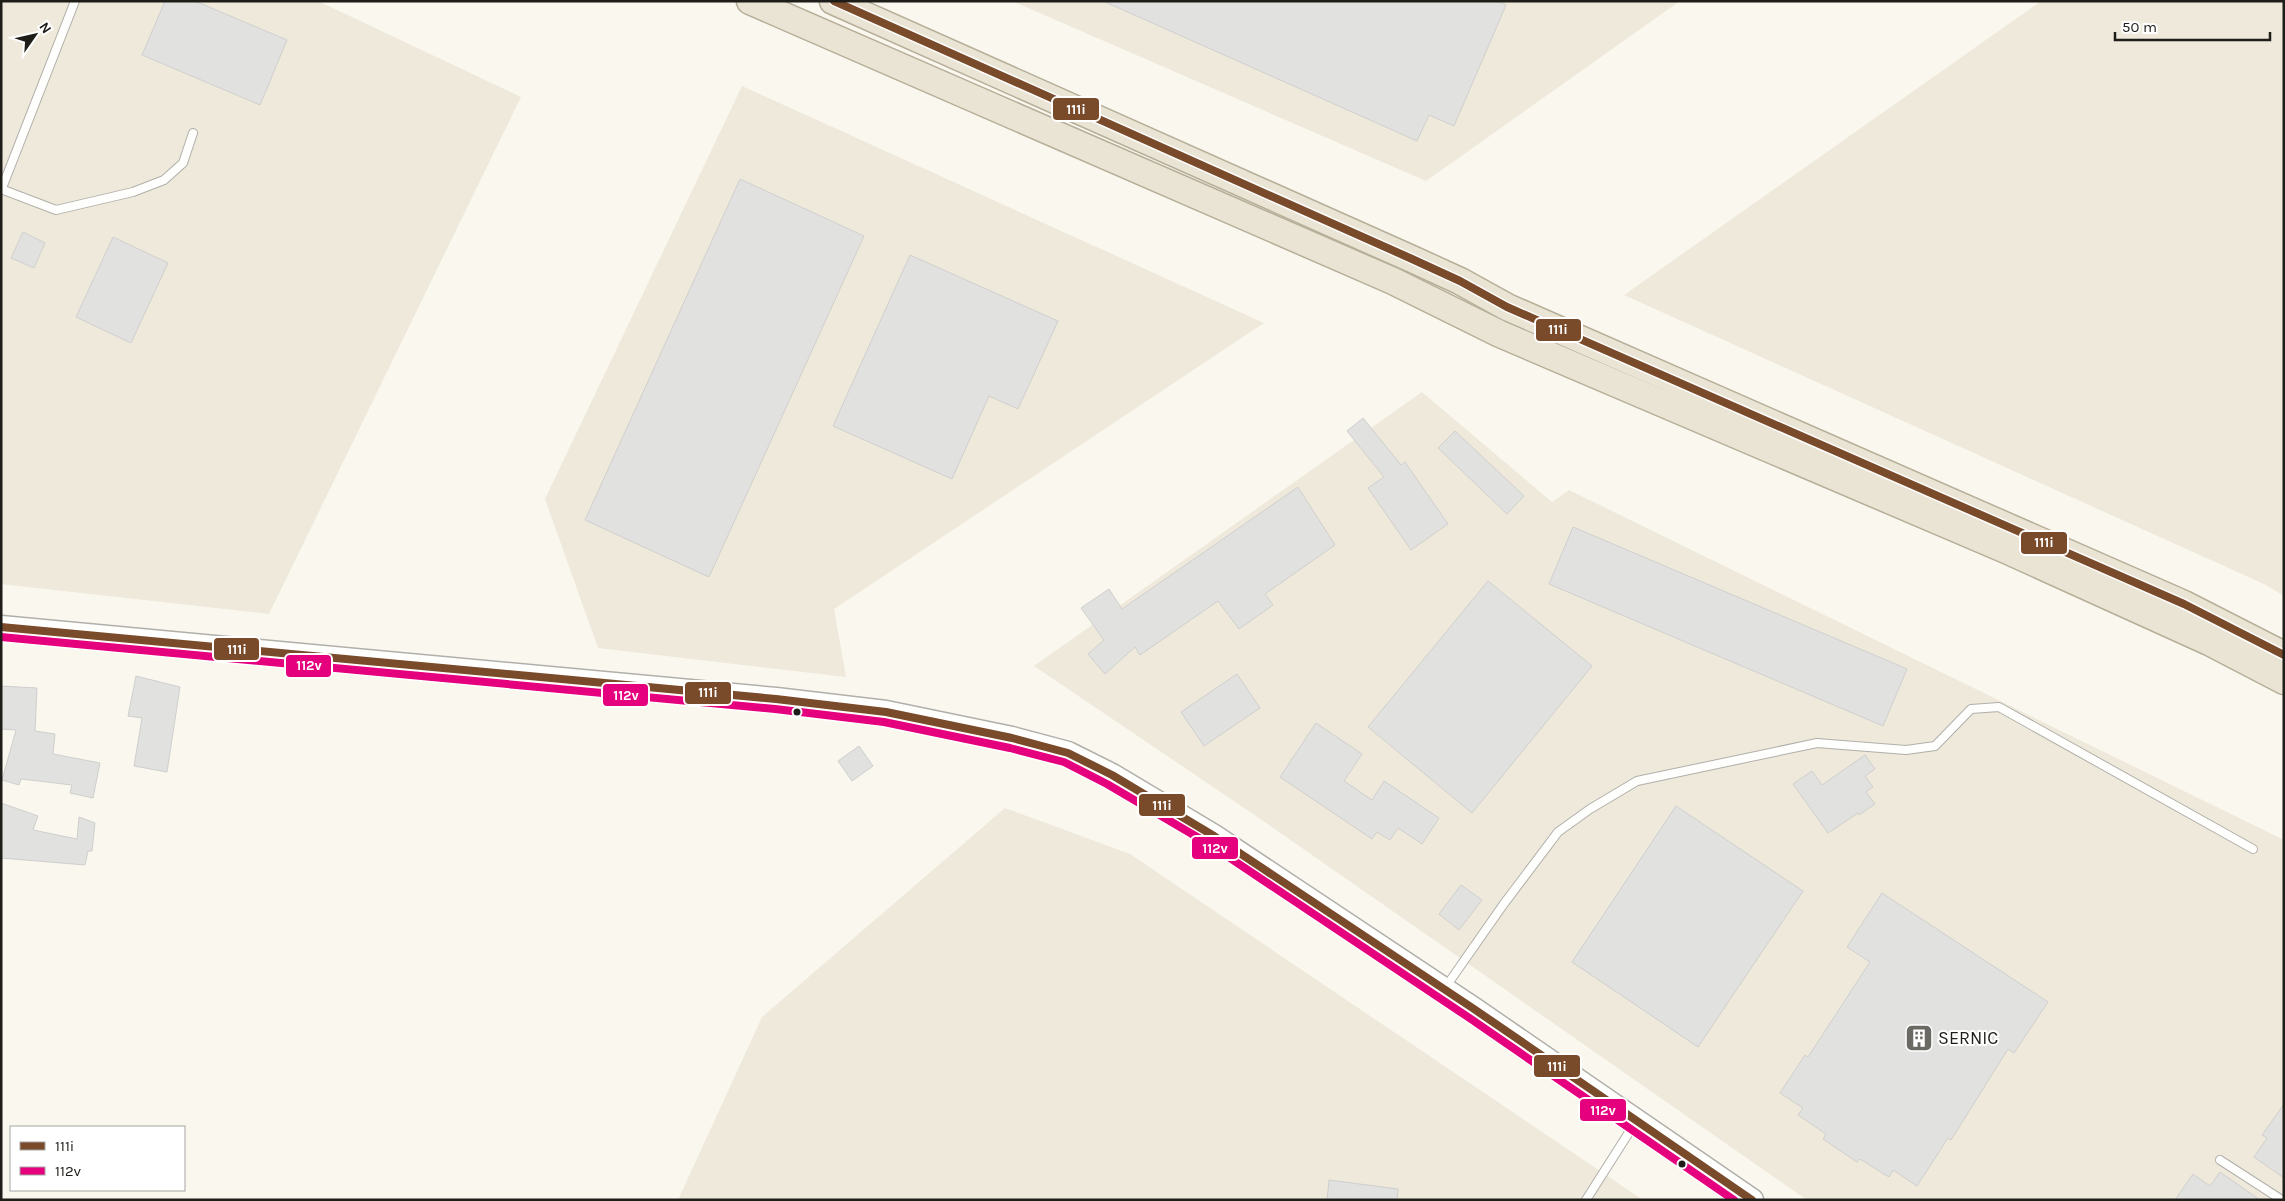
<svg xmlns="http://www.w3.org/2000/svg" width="2285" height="1201" font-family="Karla,sans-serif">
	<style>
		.built { fill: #eee9db }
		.building { fill: #e1e1e0; stroke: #cfcfcd }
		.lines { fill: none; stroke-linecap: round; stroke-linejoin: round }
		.service-casing { stroke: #b1afa9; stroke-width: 10 }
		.secondary-casing { stroke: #b1afa9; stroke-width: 25 }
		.trunk-casing { stroke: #b6ae98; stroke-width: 29 }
		.service { stroke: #fefefd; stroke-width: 8 }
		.secondary { stroke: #fefefd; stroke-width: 22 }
		.trunk { stroke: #eae4d5; stroke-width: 26 }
		.bus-1-casing { stroke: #fff; stroke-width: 11 }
		.bus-2-casing { stroke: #fff; stroke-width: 11 }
		.bus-1 { stroke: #7a4b2a; stroke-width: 8 }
		.bus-2 { stroke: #e5007d; stroke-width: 8 }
		.bus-dot { fill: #1e1d18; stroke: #fff; stroke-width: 2 }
		.labels { text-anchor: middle; stroke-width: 4; stroke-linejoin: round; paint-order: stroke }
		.poi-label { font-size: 18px; fill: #1e1d18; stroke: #fff; text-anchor: start }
		.line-badge { stroke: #fff; stroke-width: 2 }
		.badge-label { font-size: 14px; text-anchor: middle; font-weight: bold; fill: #fff }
	</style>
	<rect width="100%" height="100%" fill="#faf7ef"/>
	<g class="built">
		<polygon points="1,1 318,1 521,97 269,614 1,584"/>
		<polygon points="1012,1 1680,1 1426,181"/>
		<polygon points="2041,1 2284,1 2284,596 2266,585 1624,295"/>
		<polygon points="742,86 1264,323 834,609 846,677 598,648 545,499"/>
		<polygon points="1422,392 1552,502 1569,490 2284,840 2284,1200 1807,1200 1259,818 1034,666"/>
		<polygon points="1005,808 1130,854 1643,1200 678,1200 762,1017"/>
	</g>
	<g class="building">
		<polygon points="165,1 195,1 287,40 260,105 142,55"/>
		<polygon points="1103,1 1497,1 1506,5 1454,126 1429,115 1417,141"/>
		<polygon points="740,179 864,236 709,577 585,520"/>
		<polygon points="23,232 45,243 34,268 11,258"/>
		<polygon points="113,237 168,263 131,343 76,317"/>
		<polygon points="910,255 1058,321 1018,409 989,396 952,479 833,426"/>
		<polygon points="1363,418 1401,465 1405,462 1448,524 1411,550 1368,488 1384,477 1347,431"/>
		<polygon points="1455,431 1524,496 1507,514 1438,448"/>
		<polygon points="1298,487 1335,545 1265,594 1273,605 1239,629 1218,601 1140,655 1135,647 1105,674 1088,654 1104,640 1081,608 1109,589 1122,609"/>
		<polygon points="1573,527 1907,669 1883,726 1549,584"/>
		<polygon points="1488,581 1592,666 1472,813 1368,727"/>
		<polygon points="1237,674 1260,708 1204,746 1181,712"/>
		<polygon points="136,676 180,687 167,772 134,766 142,718 128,716"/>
		<polygon points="1,686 37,688 35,731 55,734 53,754 100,763 93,798 70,793 72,785 21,779 19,785 2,780 16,730 1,729"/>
		<polygon points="1316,723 1362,754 1344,781 1372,800 1384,781 1439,818 1422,844 1398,828 1390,840 1377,832 1372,839 1280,777"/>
		<polygon points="859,746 873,766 852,781 838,761"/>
		<polygon points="1865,755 1875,769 1865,776 1873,787 1866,792 1875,804 1859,815 1858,813 1828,833 1793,784 1812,771 1822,785"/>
		<polygon points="1,803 38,816 33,830 77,839 79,817 95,823 92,851 88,851 85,865 1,858"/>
		<polygon points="1676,806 1803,891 1698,1047 1572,962"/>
		<polygon points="1461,885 1482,900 1459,930 1439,914"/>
		<polygon points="1882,893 2048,1002 2014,1053 2008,1049 1951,1140 1948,1138 1917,1186 1893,1170 1889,1177 1860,1159 1857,1162 1823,1139 1826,1134 1798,1115 1803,1108 1780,1093 1805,1055 1808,1057 1870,962 1847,947"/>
		<polygon points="2284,1104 2284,1178 2254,1157 2267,1138 2262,1135"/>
		<polygon points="2220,1172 2260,1200 2175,1200 2193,1174 2210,1186"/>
		<polygon points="1329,1180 1398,1189 1397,1200 1327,1200"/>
	</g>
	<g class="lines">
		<g class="service-casing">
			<g id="service">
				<polyline points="2,188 75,1"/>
				<polyline points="1,189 56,210 133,192 164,180 183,163 193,133"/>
				<polyline points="1445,988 1503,905 1558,832 1590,809 1637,781 1817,743 1906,750 1935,746 1971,709 1999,707 2253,849"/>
				<polyline points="2220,1160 2282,1200"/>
				<polyline points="1586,1200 1635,1123"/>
			</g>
		</g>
		<g class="secondary-casing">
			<polyline id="secondary" points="1,627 776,699 886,712 1012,738 1068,753 1112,775 1214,836 1474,1009 1752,1200"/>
		</g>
		<g class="trunk-casing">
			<g id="trunk">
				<polyline points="750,1 1393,281 1500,334 2006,550 2209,642 2284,681"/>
				<polyline points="833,1 1412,259 1460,281 1507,307 2184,604 2284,655"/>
			</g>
		</g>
		<use href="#service" class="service"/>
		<use href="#secondary" class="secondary"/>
		<use href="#trunk" class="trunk"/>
		<g class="bus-1-casing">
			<g id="bus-1">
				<polyline points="834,1 1412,259 1460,281 1507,307 2184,604 2284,655"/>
				<polyline points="1,627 776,699 886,712 1012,738 1068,753 1112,775 1214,836 1474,1009 1752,1200"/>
			</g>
		</g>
		<g class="bus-2-casing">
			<polyline id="bus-2" points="1,637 775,709 884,722 1010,748 1064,762 1107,784 1209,844 1468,1017 1734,1200"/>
		</g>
		<use href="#bus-1" class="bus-1"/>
		<use href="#bus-2" class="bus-2"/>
	</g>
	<defs>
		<g id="building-square" transform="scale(1.4375)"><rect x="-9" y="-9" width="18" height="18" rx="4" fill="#6b6963" stroke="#fff"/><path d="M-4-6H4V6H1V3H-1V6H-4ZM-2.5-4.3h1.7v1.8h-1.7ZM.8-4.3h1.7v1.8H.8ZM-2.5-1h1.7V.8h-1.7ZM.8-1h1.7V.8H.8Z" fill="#fff"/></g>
	</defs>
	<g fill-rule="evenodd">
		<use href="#building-square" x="1919" y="1038"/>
	</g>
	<g class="bus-dot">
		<circle cx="797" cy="712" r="4.5"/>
		<circle cx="1682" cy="1164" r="4.5"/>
	</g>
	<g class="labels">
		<g class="poi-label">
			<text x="1938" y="1044">SERNIC</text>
		</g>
	</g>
	<g class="line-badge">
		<rect x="1052" y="97" width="48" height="24" rx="5" fill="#7a4b2a"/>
		<rect x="1535" y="318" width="47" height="24" rx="5" fill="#7a4b2a"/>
		<rect x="2020" y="531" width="48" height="24" rx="5" fill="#7a4b2a"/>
		<rect x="213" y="637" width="47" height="24" rx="5" fill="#7a4b2a"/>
		<rect x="285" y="654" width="47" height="24" rx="5" fill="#e5007d"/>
		<rect x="684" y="681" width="48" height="24" rx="5" fill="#7a4b2a"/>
		<rect x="602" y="683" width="47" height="24" rx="5" fill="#e5007d"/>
		<rect x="1138" y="793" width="48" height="24" rx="5" fill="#7a4b2a"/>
		<rect x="1191" y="836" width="48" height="24" rx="5" fill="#e5007d"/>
		<rect x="1533" y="1054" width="48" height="24" rx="5" fill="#7a4b2a"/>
		<rect x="1579" y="1098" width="48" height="24" rx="5" fill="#e5007d"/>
	</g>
	<g class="badge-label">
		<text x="1076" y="114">111i</text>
		<text x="1558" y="334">111i</text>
		<text x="2044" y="547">111i</text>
		<text x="237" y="654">111i</text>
		<text x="309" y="670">112v</text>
		<text x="708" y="697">111i</text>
		<text x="626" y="700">112v</text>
		<text x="1162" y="810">111i</text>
		<text x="1215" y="853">112v</text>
		<text x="1557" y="1071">111i</text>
		<text x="1603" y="1115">112v</text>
	</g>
	<rect width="2285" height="1201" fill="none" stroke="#1e1d18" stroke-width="5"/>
	<rect x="10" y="1126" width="175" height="65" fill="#ffffff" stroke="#a5a5a3"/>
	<rect x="20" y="1142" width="25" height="8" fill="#7a4b2a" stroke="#a5a5a3"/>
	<text x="55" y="1151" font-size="15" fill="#1e1d18">111i</text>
	<rect x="20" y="1167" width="25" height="8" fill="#e5007d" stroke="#a5a5a3"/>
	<text x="55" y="1176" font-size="15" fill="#1e1d18">112v</text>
	<g transform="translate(35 35) rotate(56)" stroke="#ffffff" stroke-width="4" paint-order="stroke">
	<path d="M0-4L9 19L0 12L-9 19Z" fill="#1e1d18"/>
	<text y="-8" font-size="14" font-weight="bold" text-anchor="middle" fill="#1e1d18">N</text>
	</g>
	<path d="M2115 32v8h155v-8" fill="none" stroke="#1e1d18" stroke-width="2.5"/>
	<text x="2122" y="32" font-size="15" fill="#1e1d18" stroke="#ffffff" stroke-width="4" paint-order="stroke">50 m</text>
</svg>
